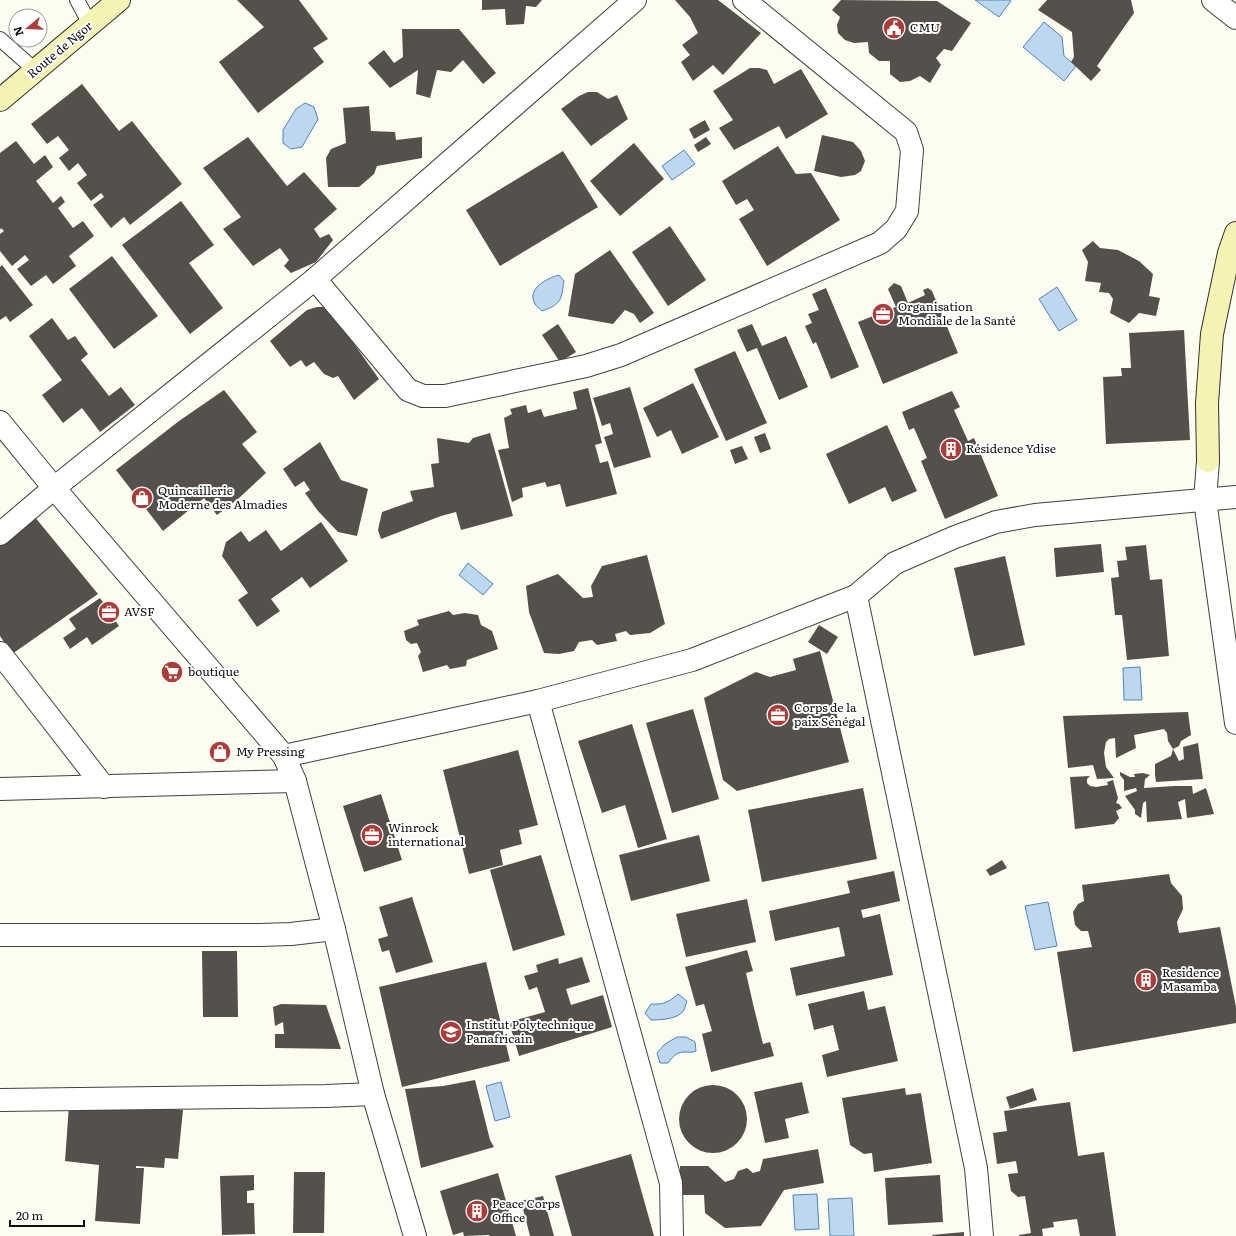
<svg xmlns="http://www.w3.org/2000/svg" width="1236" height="1236" font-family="Literata,serif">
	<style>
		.water { fill: #bcd7ee; stroke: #4c86bc }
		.building { fill: #55504c }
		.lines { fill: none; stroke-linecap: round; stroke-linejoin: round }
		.lane-casing { stroke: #414141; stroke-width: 16 }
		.street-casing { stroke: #414141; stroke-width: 24 }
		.secondary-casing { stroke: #303030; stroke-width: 24 }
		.lane { stroke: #fff; stroke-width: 14 }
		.street { stroke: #fff; stroke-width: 22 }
		.secondary { stroke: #f5f3b4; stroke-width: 22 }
		.labels { text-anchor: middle; stroke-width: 4; stroke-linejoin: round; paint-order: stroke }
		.poi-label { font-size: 12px; fill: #0e0e0e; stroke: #fff; text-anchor: start }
		.street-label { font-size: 12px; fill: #0e0e0e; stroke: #fff }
	</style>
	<rect width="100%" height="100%" fill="#fdfcf1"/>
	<g class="water">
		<polygon points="975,0 1009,0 1011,1 999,17"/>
		<polygon points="1044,22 1062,37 1064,56 1076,66 1064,81 1023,47"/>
		<polygon points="305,103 314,107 318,119 302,147 291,149 283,143 283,130 296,109"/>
		<polygon points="684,150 695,164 672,180 662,166"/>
		<path d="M 559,275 L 564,281 C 561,300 562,304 542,311 C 540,309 537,307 535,304 C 526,289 547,278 559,275 Z"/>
		<polygon points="1057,287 1077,320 1059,331 1039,299"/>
		<polygon points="468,563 493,584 483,595 459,575"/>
		<polygon points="1140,667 1142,700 1124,700 1123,668"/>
		<polygon points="1048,902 1057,946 1035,950 1025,906"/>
		<path d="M 678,994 L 687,1001 C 686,1004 685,1007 684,1010 C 679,1019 661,1020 651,1020 L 645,1013 L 651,1004 C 663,1005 669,1002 678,994 Z"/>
		<path d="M 677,1037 L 686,1037 L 695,1042 L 696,1051 C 691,1053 689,1052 684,1052 C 676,1052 672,1058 668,1063 L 660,1063 L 657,1053 L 665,1044 Z"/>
		<polygon points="501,1082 510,1117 495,1121 486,1086"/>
		<polygon points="817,1194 819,1229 795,1230 793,1195"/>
		<polygon points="852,1198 854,1236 830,1236 828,1199"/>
	</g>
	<g class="building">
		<polygon points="237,0 299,0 328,39 313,48 324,62 258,113 219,62 264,27"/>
		<polygon points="482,0 542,0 536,7 526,6 524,24 506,25 505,9 482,10"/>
		<polygon points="675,0 718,0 761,33 723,75 713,65 693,81 681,62 690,55 682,45 698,33 690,17"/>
		<polygon points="841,0 937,1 971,23 952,51 944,49 936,58 941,65 930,83 920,76 910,81 900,82 890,74 890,61 879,61 869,53 868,42 854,43 845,40 838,33 837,25 840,17 832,10"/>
		<polygon points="1047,0 1131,0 1134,13 1097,66 1101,70 1091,81 1071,62 1074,57 1072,32 1038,10"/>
		<polygon points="402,29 459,29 496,73 483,84 463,60 451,72 437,70 430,98 416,94 418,70 390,88 368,63 384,50 394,63 403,57"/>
		<polygon points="750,68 759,68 767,70 774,84 801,69 828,114 786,139 779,126 734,150 719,128 733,120 713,91"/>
		<polygon points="82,84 119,131 132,121 182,184 130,225 124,217 111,228 93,205 104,197 101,193 91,201 77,183 87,175 78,163 69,171 59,158 69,150 58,136 47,144 31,124"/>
		<polygon points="588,92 597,92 608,99 617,95 628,119 591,146 561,109 579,96"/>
		<polygon points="369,106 371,131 395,132 396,140 422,137 422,158 377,166 374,174 359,187 328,187 326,158 331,149 346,143 343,108"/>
		<polygon points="705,120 710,130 694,139 689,129"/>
		<polygon points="822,135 853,142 861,151 865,161 861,171 855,175 841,177 814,171"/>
		<polygon points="248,137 287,186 304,172 337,209 314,229 320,238 329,234 333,240 316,262 291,273 284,266 289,260 280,248 253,266 223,229 241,217 203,168"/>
		<polygon points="706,137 711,144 698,152 694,145"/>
		<polygon points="16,141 34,164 45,155 53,167 36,181 53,203 61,196 65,202 58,208 73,228 83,221 94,236 69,256 76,266 53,284 46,275 31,286 17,269 29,260 25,255 12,266 0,251 0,234 4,231 1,228 0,230 0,153"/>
		<polygon points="634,143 664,179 620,216 590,181"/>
		<polygon points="778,146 796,174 811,173 840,220 767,266 739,219 754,210 747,199 736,205 722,181"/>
		<polygon points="563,151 598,207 500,266 466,210"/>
		<polygon points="181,201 214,245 189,263 223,308 190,334 122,245"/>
		<polygon points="670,226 706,280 668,306 632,252"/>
		<polygon points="1093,241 1100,248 1118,250 1139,261 1153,274 1149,296 1160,298 1156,316 1139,313 1129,323 1110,313 1113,299 1109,293 1099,292 1101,283 1085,281 1088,262 1082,250"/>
		<polygon points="610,250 654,313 640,323 634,314 625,310 613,324 568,316 575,274"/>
		<polygon points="112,256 158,316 114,349 69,289"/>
		<polygon points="2,265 33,305 10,322 6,316 0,320 0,267"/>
		<polygon points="894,283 901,286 908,303 925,295 923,290 928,288 932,291 958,353 883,384 858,322 896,307 888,289"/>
		<polygon points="826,288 859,367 831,379 816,342 813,344 805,326 812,323 808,314 819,310 812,294"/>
		<polygon points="317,307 323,307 332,313 379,379 354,400 338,376 333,378 324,374 314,362 306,367 301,360 290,367 270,341 307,310"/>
		<polygon points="52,318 68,340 75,336 88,354 81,360 109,396 121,387 135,405 100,432 82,408 63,423 42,395 62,380 29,336"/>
		<polygon points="558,324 576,352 560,362 542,335"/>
		<polygon points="752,324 762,346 786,336 808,387 779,400 757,348 747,352 737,330"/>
		<polygon points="1184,330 1190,440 1106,444 1103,377 1122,376 1121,368 1131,368 1129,333"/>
		<polygon points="735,351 767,423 726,441 694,369"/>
		<polygon points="693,383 719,437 682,454 671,430 657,437 643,408"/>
		<polygon points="630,387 651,457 614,468 604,437 613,434 610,423 602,426 593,398"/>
		<polygon points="588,388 602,443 595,445 600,463 608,461 617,494 566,507 560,484 547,487 545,482 522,488 523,497 512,502 498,450 509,448 504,418 512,414 510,409 526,405 528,413 541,409 544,417 577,409 573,392"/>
		<polygon points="224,390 257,432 242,444 266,473 239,498 217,515 204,498 163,531 116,470 179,421"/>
		<polygon points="952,391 960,407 954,410 968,441 974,438 998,496 945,519 921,461 927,458 914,428 909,430 902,412"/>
		<polygon points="887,425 917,491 892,502 885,487 849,504 826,454"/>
		<polygon points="490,433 513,516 461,530 456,512 441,516 381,539 378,530 382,512 413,501 410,491 434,487 431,464 439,463 437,438 469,443 473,438"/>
		<polygon points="765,433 771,449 760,453 754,437"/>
		<polygon points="320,442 341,480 368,489 357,536 338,532 318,511 305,493 310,490 304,481 295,487 283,469"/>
		<polygon points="742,446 748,459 735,464 730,450"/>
		<polygon points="34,516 98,594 12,654 0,636 0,545"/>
		<polygon points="321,522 348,561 310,588 302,577 271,599 280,611 257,627 238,600 248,593 222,556 226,542 241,531 249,542 266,530 281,551"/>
		<polygon points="1101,544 1104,572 1056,577 1054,548"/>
		<polygon points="1146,545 1150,580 1162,579 1169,656 1127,660 1122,615 1115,615 1111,578 1119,577 1117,561 1127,560 1125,547"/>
		<polygon points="647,555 665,624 650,633 630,635 626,631 615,634 617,641 597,645 592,640 579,642 574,651 559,654 544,653 529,612 526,586 558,574 583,598 593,597 591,586 602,566"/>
		<polygon points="1005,556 1025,645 974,656 954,568"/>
		<polygon points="100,598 119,626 92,645 87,637 70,649 63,638 76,629 69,619"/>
		<polygon points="449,611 453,615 465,613 478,615 481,625 492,631 498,649 467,660 466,666 450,669 447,665 423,672 418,656 421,652 417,643 411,644 406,640 404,631 419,625 417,620"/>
		<polygon points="819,625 838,637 827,654 808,642"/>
		<polygon points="820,651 849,762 737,791 723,780 704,698 756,672 770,677 796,670 793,659"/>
		<polygon points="693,709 719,799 672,813 646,723"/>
		<polygon points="1188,712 1191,735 1181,741 1179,746 1173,749 1168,741 1167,733 1164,729 1134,735 1136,748 1116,758 1115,738 1109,739 1106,742 1104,753 1106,767 1114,778 1097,779 1093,765 1068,768 1063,716"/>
		<polygon points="632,724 667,839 638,848 625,805 602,813 578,741"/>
		<polygon points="1198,743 1203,779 1156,782 1155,775 1155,764 1171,756 1173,749 1179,761 1184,759 1183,747"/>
		<polygon points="518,750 538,825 519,830 522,844 500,850 503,865 469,874 443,770"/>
		<polygon points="1120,772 1130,777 1135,777 1134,774 1143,773 1150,775 1145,779 1144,788 1174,786 1192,786 1193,794 1206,788 1214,814 1187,818 1185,799 1178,802 1182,819 1147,822 1146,801 1143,803 1141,818 1135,814 1135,810 1125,796 1137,791 1136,788 1124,791 1124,780 1120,775"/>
		<polygon points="1090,776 1087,779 1087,783 1090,786 1096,787 1108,785 1107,782 1113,780 1118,798 1116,803 1119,804 1122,808 1116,811 1119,818 1114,824 1075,829 1070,777"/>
		<polygon points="863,788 877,859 762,882 748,810"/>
		<polygon points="381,794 402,860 364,872 343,806"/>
		<polygon points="699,835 710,881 631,901 619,855"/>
		<polygon points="541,855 565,935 513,951 490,870"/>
		<polygon points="1002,860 1007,868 990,876 986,870"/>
		<polygon points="894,871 900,901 861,910 863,918 880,914 893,975 796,996 790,968 845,956 839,927 775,941 769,911 850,893 847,881"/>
		<polygon points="1169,874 1171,883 1182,896 1183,909 1177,922 1179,933 1220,927 1236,1007 1236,1023 1073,1052 1057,952 1092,947 1088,931 1081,931 1075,925 1073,912 1078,904 1084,901 1082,885"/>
		<polygon points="412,897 433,962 396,973 389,950 382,952 378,939 388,936 379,907"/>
		<polygon points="747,899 756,942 686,957 676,914"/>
		<polygon points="747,950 753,971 746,973 754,1008 763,1044 770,1042 774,1056 711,1072 702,1034 712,1031 704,1004 696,1006 685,967"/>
		<polygon points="202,951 237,951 238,1017 203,1017"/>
		<polygon points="582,957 590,982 566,989 571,1005 603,995 612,1027 519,1056 509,1022 545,1012 537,987 529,990 524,976 538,972 536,965 558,958 559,964"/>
		<polygon points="486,962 510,1061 402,1087 379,987"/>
		<polygon points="864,991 868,1010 885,1006 898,1061 827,1077 822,1055 839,1050 833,1025 814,1030 808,1004"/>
		<polygon points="281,1004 326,1005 341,1049 275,1048 275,1034 284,1034 283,1022 275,1026 273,1007"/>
		<polygon points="475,1080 490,1140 494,1147 421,1168 405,1089 443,1086"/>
		<polygon points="802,1082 809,1113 785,1119 789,1138 765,1143 754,1092"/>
		<circle cx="713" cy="1119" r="34"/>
		<polygon points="905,1088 906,1095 921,1093 932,1163 874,1172 872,1153 864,1154 850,1145 842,1098"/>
		<polygon points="1033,1088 1037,1100 1010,1109 1006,1097"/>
		<polygon points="1070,1102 1078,1156 1104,1152 1116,1236 1080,1236 1077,1219 1053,1222 1054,1227 1042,1229 1043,1236 1019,1236 1019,1235 1031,1233 1025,1196 1018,1197 1011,1191 1008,1174 1018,1173 1016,1161 997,1164 993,1133 1007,1131 1004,1111"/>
		<polygon points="104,1103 183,1110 178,1159 165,1158 164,1168 136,1166 136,1168 144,1168 140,1224 95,1221 99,1165 65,1161 69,1105"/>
		<polygon points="818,1149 824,1183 784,1190 761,1226 725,1228 705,1213 704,1195 680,1195 680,1166 708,1166 725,1182 734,1179 738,1171 747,1168 753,1173 760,1171 763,1159"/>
		<polygon points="631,1154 654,1236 572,1236 555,1176"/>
		<polygon points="294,1172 325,1172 324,1233 293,1233"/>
		<polygon points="498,1173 516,1236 490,1236 489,1235 464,1236 463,1232 453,1235 440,1191"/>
		<polygon points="254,1175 254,1190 247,1191 247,1203 254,1203 255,1234 222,1235 220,1176"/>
		<polygon points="940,1175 943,1222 888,1225 885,1178"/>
		<polygon points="543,1196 554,1236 530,1236 521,1201"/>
		<polygon points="964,1232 964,1236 933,1236 932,1235"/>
	</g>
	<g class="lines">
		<g class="lane-casing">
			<g id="lane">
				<polyline points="77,0 90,24"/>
				<polyline points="0,39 35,70"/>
			</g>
		</g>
		<g class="street-casing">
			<g id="street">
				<polyline points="1213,0 1236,18"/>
				<polyline points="315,279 408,390 423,396 445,396 586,366 621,355 880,243 896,229 907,211 912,150 906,132 744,0"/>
				<polyline points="0,422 54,488 284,756 295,781 334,929 373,1094 415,1236"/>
				<polyline points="1208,461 1205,500 1236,723"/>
				<polyline points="0,534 54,488 315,279 635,0"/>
				<polyline points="856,596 976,1168 982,1236"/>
				<polyline points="0,653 104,787"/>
				<polyline points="538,701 671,1183 672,1236"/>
				<polyline points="284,756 538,701 692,660 856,596 895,563 955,537 996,522 1035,515 1236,497"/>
				<polyline points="0,789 295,781"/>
				<polyline points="0,935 260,935 291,934 334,929"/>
				<polyline points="0,1100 326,1096 373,1094"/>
			</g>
		</g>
		<g class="secondary-casing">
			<g id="secondary">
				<polyline points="0,100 119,0"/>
				<polyline points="1208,461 1207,403 1212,334 1229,253 1236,233"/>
			</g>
		</g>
		<use href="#lane" class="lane"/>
		<use href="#street" class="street"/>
		<use href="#secondary" class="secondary"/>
	</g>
	<defs>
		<g id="civic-disc" transform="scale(1.15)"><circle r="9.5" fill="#ad3c38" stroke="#fff"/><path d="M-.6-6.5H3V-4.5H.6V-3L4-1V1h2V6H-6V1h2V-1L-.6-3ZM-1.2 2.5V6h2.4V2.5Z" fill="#fff"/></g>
		<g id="office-disc" transform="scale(1.15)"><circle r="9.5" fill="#ad3c38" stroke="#fff"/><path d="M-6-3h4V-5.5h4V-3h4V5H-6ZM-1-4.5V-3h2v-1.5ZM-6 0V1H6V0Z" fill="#fff"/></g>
		<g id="building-disc" transform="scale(1.15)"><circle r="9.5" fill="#ad3c38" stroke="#fff"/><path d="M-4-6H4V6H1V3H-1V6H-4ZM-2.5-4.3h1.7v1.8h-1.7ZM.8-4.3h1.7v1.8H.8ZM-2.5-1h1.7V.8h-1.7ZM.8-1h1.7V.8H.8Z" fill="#fff"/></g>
		<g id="shop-disc" transform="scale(1.15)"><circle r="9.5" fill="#ad3c38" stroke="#fff"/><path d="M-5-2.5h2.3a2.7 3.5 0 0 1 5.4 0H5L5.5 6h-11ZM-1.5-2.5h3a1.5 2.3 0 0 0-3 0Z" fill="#fff"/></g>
		<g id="supermarket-disc" transform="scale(1.15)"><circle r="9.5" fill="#ad3c38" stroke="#fff"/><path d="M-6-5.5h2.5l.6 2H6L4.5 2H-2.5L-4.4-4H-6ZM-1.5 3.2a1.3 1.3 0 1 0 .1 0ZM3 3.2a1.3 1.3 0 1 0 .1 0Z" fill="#fff"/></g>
		<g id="school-disc" transform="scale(1.15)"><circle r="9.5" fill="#ad3c38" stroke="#fff"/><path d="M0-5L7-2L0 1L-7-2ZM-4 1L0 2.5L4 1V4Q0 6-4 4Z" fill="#fff"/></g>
	</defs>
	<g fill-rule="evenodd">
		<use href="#civic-disc" x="894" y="28"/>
		<use href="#office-disc" x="883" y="314"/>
		<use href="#building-disc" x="951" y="449"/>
		<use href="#shop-disc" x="142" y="498"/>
		<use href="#office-disc" x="109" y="612"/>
		<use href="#supermarket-disc" x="172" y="672"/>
		<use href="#office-disc" x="778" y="715"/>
		<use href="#shop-disc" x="220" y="752"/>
		<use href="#office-disc" x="372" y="835"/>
		<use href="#building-disc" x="1146" y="980"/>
		<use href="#school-disc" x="451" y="1032"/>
		<use href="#building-disc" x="477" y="1211"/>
	</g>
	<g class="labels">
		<g class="poi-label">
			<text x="910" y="32">CMU</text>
			<text x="898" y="311">Organisation<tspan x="898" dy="14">Mondiale de la Santé</tspan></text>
			<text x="966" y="453">Résidence Ydise</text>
			<text x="158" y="495">Quincaillerie<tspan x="158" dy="14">Moderne des Almadies</tspan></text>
			<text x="124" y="616">AVSF</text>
			<text x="188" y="676">boutique</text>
			<text x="794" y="712">Corps de la<tspan x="794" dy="14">paix Sénégal</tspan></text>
			<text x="236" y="756">My Pressing</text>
			<text x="388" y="832">Winrock<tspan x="388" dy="14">international</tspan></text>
			<text x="1162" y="977">Residence<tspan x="1162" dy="14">Masamba</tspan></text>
			<text x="466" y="1029">Institut Polytechnique<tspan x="466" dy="14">Panafricain</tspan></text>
			<text x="492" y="1208">Peace Corps<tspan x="492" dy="14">Office</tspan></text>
		</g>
		<g class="street-label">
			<text transform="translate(60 50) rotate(-40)" y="4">Route de Ngor</text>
		</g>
	</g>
	<g transform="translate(28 28) rotate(251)"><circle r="19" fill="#ffffff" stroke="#9f9f9f"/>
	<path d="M0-3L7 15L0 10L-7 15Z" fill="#ad3c38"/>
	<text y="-6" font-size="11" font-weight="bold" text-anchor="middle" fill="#0e0e0e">N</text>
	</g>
	<path d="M10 1220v6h74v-6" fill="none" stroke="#0e0e0e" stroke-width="2"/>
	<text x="16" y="1220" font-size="12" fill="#0e0e0e" stroke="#ffffff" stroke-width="3" paint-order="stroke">20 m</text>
</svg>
